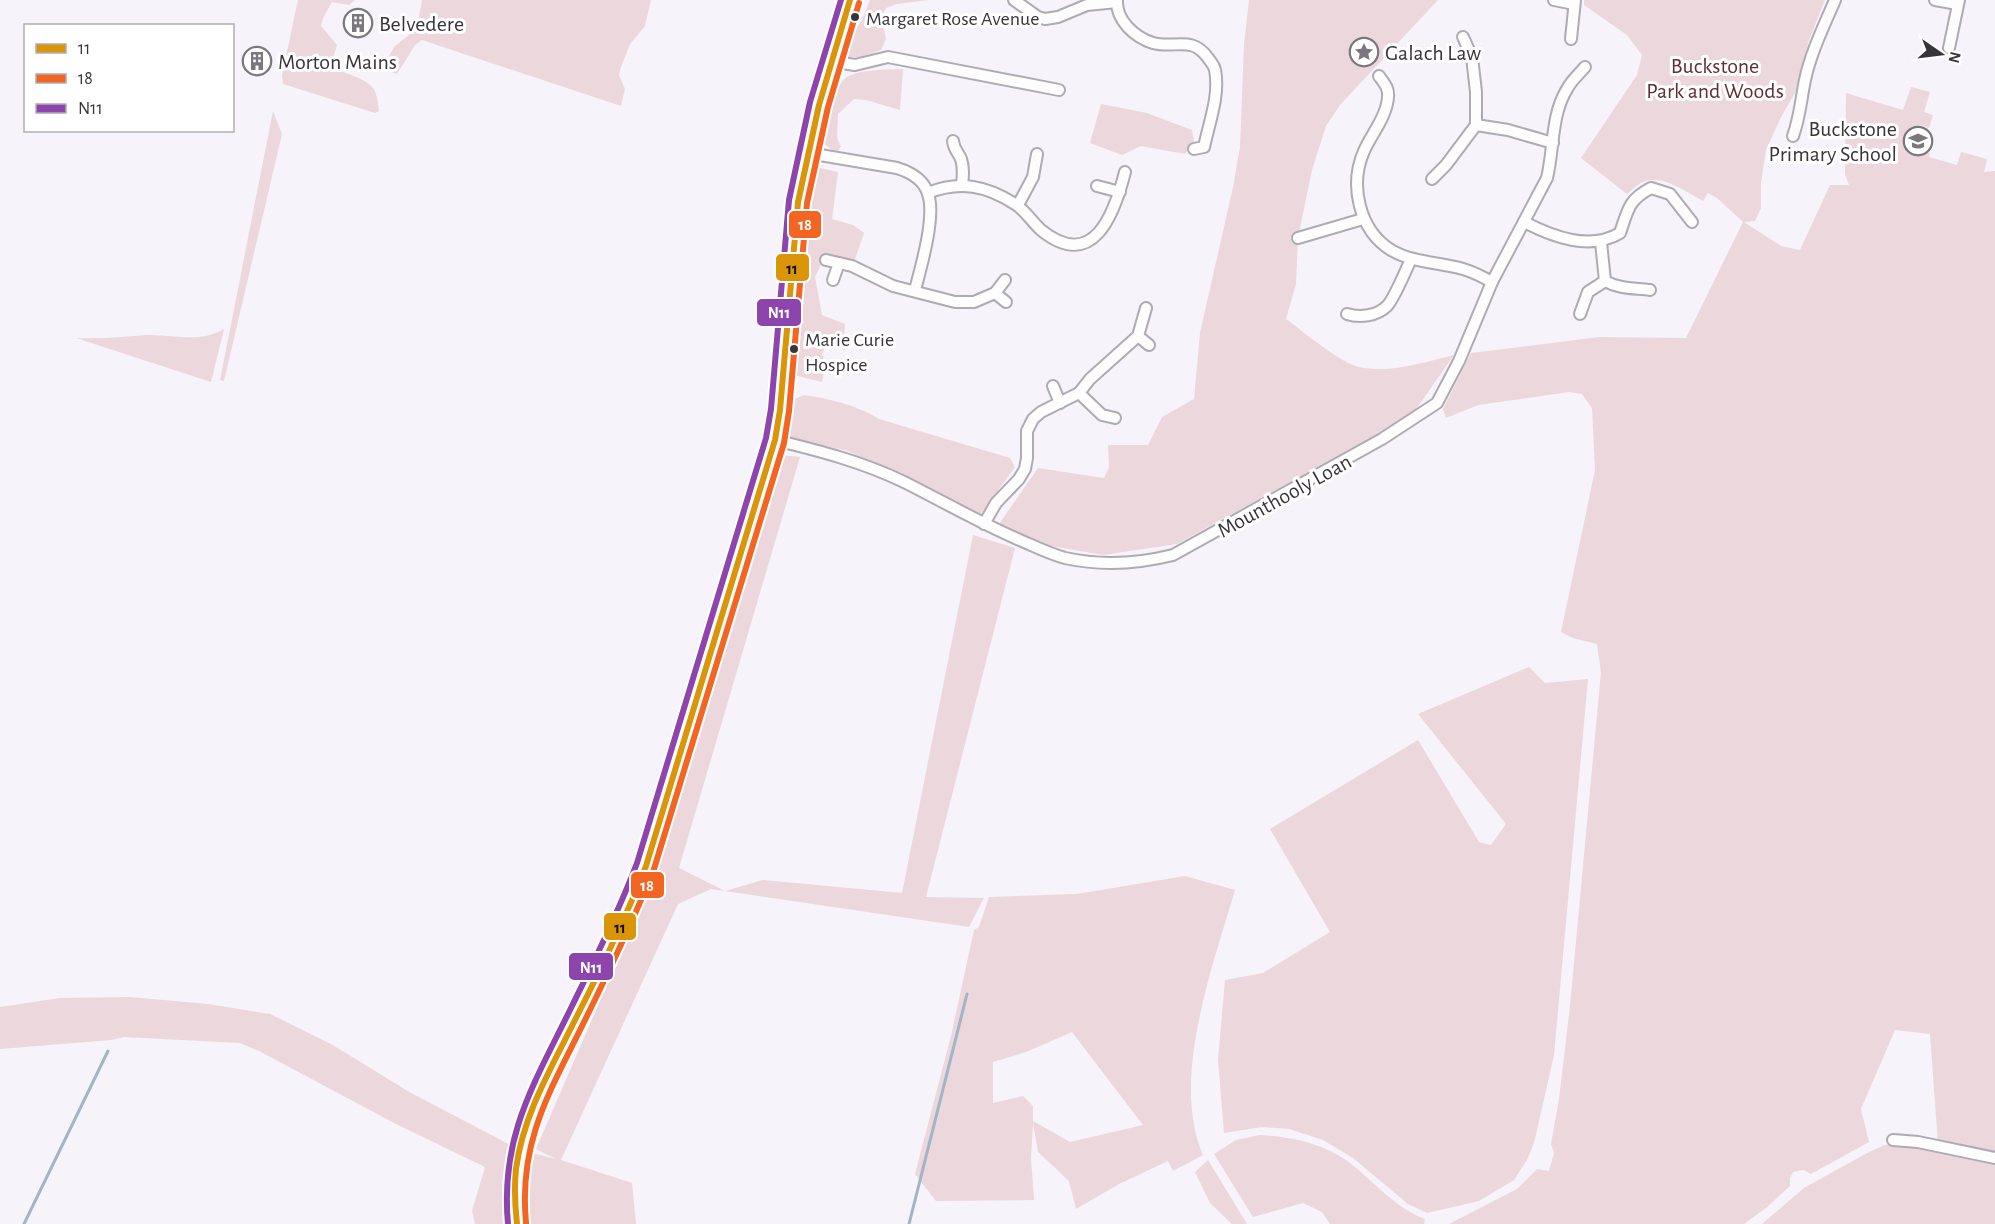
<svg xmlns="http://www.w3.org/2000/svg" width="1995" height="1224" font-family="'Alegreya Sans',sans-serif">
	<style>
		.green { fill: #ecd7dc; fill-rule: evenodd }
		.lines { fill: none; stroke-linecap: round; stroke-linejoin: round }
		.stream { stroke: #a0b5c6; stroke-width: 3 }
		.street-casing { stroke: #aeabb2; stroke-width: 14 }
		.secondary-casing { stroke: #aeabb2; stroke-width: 18 }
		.street { stroke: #fefdfe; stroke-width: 10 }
		.secondary { stroke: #fefdfe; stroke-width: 15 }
		.bus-1-casing { stroke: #fff; stroke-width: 10 }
		.bus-2-casing { stroke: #fff; stroke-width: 10 }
		.bus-3-casing { stroke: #fff; stroke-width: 10 }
		.bus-1 { stroke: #da9509; stroke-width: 6 }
		.bus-2 { stroke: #f26522; stroke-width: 6 }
		.bus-3 { stroke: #8e44ad; stroke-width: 6 }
		.bus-dot { fill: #38343c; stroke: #fff; stroke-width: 2 }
		.labels { text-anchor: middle; stroke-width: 6; stroke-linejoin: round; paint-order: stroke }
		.bus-label { font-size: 20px; fill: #38343c; stroke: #fff; text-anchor: start }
		.poi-label { font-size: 22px; fill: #38343c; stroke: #fff; text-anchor: start }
		.park-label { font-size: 22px; fill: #632e36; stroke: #fff }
		.street-label { font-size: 22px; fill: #38343c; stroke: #fff }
		.line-badge { stroke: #fff; stroke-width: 2 }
		.badge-label { font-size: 16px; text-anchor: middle; font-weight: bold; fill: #fff }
		.pale-badge-label { font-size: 16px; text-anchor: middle; font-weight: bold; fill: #111 }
	</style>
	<rect width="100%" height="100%" fill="#f6f3fa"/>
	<g class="green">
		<path d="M 298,0 L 355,0 L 349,5 L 332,2 L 323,18 L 321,26 L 337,45 L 332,61 C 340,77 362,74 373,88 C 377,93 378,104 379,111 L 375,113 L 283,84 L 282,75 Z"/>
		<polygon points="422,0 651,0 645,26 630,44 621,67 619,75 625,89 621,106 422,40 415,45 397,74 386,70 390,54 395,46 409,35 418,22"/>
		<polygon points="870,0 929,0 897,4 886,8 881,18 886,39 881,50 861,57 846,57 844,53 848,38 861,22"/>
		<path d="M 1249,0 L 1438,0 L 1340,105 L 1326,126 L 1312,170 L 1298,238 L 1296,284 L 1286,319 C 1301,330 1342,364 1359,367 C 1390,374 1424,362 1454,355 L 1412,415 L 1177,544 L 1103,555 L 1051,546 L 999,524 L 1038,468 L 1104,478 L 1109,467 L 1108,445 L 1148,445 L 1162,417 L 1194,399 L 1200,333 L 1233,187 L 1240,147 L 1244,45 Z"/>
		<path d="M 1584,0 L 1825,0 L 1809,40 L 1795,93 L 1781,117 L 1766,150 L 1761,183 L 1761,208 L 1755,221 L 1744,222 L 1781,246 L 1800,250 L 1830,185 L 1849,185 L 1845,174 L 1846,93 L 1903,110 L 1911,87 L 1930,92 L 1924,112 L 1933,115 L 1929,128 L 1920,125 L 1914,148 L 1930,153 L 1929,157 L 1957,165 L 1961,152 L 1987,159 L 1984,172 L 1995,171 L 1995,1155 L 1938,1144 L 1930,1034 L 1895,1030 L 1861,1109 L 1869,1142 L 1811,1174 L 1803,1170 L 1793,1172 L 1790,1178 L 1790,1186 L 1766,1208 L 1744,1224 L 1449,1224 L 1517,1189 L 1537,1169 L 1549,1171 L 1554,1153 L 1551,1144 L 1559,1099 L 1570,1006 L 1601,672 L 1597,644 L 1573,638 L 1561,632 L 1595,470 L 1592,408 L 1582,394 L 1569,392 L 1478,405 L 1446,418 L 1443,409 L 1471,353 L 1599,337 L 1686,338 L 1743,222 L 1717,198 L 1708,193 L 1703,201 C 1686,192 1663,174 1642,182 C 1637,185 1631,191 1627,194 L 1581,158 L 1637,75 L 1642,55 L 1627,35 L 1584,5 Z"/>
		<path d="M 903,69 L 900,110 L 866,100 L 854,99 L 838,114 L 837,138 L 841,147 L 836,153 L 822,142 C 827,124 831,87 847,77 C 860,69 888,70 903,69 Z"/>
		<polygon points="1101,104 1147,113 1192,130 1194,143 1185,154 1141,146 1122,155 1090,143"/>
		<polygon points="273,111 282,134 224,381 220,380"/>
		<polygon points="816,167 838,172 832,219 853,225 864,233 854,262 826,254 815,277 822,315 845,324 844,338 826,345 822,354 826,364 822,382 794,375 802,273"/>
		<path d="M 224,329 L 211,382 L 76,338 C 100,339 123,337 146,335 C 174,334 198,344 224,329 Z"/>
		<path d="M 804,395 C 831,399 856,405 879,419 L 1010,458 L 1015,467 L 981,514 L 845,450 L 784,438 L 790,401 Z"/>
		<polygon points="780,455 800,457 679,868 725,891 763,880 902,893 973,535 1015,548 926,897 984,898 969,927 711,889 678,904 561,1160 632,1183 636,1224 528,1224 528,1181 532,1153 556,1159 536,1149 654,876 758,538"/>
		<polygon points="1529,667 1545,683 1588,679 1554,1055 1534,1143 1527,1160 1514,1180 1479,1201 1427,1213 1408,1204 1353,1158 1323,1140 1289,1129 1262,1127 1224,1133 1218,1060 1225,980 1263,973 1330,932 1270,829 1418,740 1479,842 1491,845 1506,824 1418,714"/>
		<path d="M 1185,876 L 1235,890 C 1213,966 1170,1079 1203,1155 L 1173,1171 L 1168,1161 L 1119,1184 L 1076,1209 L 1069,1181 L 1038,1152 L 1033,1123 L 1031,1158 L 1034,1200 L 936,1201 L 915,1174 L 951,1036 L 974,930 L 979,927 L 989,897 L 1077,894 ZM 1072,1032 L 1143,1125 L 1070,1142 L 1033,1121 L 1033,1106 L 1023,1096 L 993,1103 L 993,1062 L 1026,1052 Z"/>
		<polygon points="130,997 208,1004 270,1014 331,1044 411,1093 520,1150 517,1224 475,1224 472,1211 485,1167 396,1124 259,1051 240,1043 124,1037 111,1040 0,1049 0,1007 60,998"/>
		<path d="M 1260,1135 C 1294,1137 1328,1144 1355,1167 C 1379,1187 1395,1207 1425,1219 L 1424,1224 L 1330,1224 L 1322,1212 L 1303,1203 L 1253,1217 L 1214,1154 L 1236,1140 Z"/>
		<polygon points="1905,1144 1995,1162 1995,1224 1762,1224 1804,1188 1869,1152 1885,1145"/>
		<polygon points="1208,1160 1247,1224 1232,1224 1210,1203 1195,1172"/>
	</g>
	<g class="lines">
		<g class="stream">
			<polyline points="24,1224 108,1051"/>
			<polyline points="909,1224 967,994"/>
		</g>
		<g class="street-casing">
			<g id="street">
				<polyline points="1014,0 1038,17 1045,19 1058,17 1087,5 1117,2"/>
				<path d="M 1117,0 C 1116,20 1134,37 1153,43 C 1174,49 1192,35 1208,58 C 1211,62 1214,65 1215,70 C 1220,95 1209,123 1204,147 L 1194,149"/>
				<polyline points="1554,0 1574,4"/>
				<polyline points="1935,0 1958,4"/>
				<polyline points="1571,39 1575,0"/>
				<polyline points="1949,48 1959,0"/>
				<polyline points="830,61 855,65 888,57 1059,90"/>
				<path d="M 1379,76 C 1384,83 1389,88 1388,97 C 1387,116 1371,135 1364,151 C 1349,185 1359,230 1391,250 C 1413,263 1439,262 1463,269 C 1473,272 1483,277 1492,282"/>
				<polyline points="1476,125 1508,130 1553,143"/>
				<path d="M 1793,136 C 1800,117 1801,99 1805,80 C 1811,52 1824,26 1835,0"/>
				<path d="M 953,141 C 954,150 958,152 961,159 C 964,168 963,176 962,185"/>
				<path d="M 808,153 L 897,168 C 910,172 924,180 928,194 C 936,216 921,267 915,290"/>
				<polyline points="1432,179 1446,165 1476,125 1476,92 1472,57 1463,37"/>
				<polyline points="1097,186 1120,192"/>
				<path d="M 928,193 C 960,180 987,186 1015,204 C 1025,210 1032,222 1041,230 C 1093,272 1114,215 1125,172"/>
				<polyline points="1018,205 1033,177 1037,154"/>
				<path d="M 1524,222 C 1553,237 1590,251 1620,233 C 1628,210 1628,200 1651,188 L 1670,194 L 1692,222"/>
				<polyline points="1298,238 1363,219"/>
				<path d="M 1601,242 L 1605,281 C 1619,289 1635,288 1650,290"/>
				<polyline points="826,260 852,266 893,286 955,302 974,302 995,293 1005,280"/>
				<polyline points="833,280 839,263"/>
				<polyline points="995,293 1006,302"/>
				<path d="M 1347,314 C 1360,318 1377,316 1387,306 C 1394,299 1406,270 1411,259"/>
				<polyline points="1580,314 1588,292 1605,281"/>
				<polyline points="1138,336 1149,345"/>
				<polyline points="1053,386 1060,403"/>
				<polyline points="1079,393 1102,415 1115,418"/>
				<path d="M 775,440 C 820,451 863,462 904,482 C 944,502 982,524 1022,541 C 1036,547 1050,554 1065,558 C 1101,566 1137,564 1173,555 L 1382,439 L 1437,403 L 1459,361 L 1492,282 L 1547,178 C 1554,149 1551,115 1567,89 C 1571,81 1579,74 1585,67"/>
				<polyline points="984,524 996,503 1019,479 1025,469 1027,458 1027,431 1033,419 1041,412 1079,393 1090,379 1138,336 1146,308"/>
				<polyline points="1893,1140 1918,1142 1995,1158"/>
			</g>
		</g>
		<g class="secondary-casing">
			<path id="secondary" d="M 517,1224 C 504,1148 544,1082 577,1016 C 601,967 626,918 646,866 L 775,440 L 780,410 L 798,202 L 819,105 L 850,0"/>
		</g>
		<use href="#street" class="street"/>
		<use href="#secondary" class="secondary"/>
		<g class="bus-1-casing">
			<path id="bus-1" d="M 517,1224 C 515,1206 514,1188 516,1169 C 523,1114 553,1065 577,1016 C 602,967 626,917 646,866 L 775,440 L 780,410 L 798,202 L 819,105 L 850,0"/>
		</g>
		<g class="bus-2-casing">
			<path id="bus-2" d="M 526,1223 C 518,1139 552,1088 587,1016 C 611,967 634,919 654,869 L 784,443 L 789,411 L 807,203 L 828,107 L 859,3"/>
		</g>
		<g class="bus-3-casing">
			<path id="bus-3" d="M 508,1224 C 500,1136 534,1084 571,1008 C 594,961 618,913 637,863 L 766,438 L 771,409 L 789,200 L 810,102 L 841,0"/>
		</g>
		<use href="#bus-1" class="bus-1"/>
		<use href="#bus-2" class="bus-2"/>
		<use href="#bus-3" class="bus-3"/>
	</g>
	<defs>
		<g id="building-ring" transform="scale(1.5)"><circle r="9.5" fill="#fff" stroke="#7a777e" stroke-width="1.5"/><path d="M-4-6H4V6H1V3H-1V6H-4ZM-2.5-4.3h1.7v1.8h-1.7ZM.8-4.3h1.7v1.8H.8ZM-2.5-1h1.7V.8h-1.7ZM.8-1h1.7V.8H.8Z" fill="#7a777e"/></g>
		<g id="sight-ring" transform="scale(1.5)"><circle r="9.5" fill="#fff" stroke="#7a777e" stroke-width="1.5"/><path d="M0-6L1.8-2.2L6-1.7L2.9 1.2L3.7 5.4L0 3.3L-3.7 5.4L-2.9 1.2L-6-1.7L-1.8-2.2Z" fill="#7a777e"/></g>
		<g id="school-ring" transform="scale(1.5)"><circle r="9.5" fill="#fff" stroke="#7a777e" stroke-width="1.5"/><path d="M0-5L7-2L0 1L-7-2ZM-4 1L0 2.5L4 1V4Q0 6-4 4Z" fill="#7a777e"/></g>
	</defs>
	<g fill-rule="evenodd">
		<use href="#building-ring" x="358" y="23"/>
		<use href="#sight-ring" x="1364" y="52"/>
		<use href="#building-ring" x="257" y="61"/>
		<use href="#school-ring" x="1918" y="141"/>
	</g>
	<g class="bus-dot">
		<circle cx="855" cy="17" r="5"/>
		<circle cx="794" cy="349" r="5"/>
	</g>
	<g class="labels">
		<g class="bus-label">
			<text x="866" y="25">Margaret Rose Avenue</text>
			<text x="805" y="346">Marie Curie<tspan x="805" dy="25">Hospice</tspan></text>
		</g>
		<g class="poi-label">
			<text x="379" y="31">Belvedere</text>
			<text x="1385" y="60">Galach Law</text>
			<text x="278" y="69">Morton Mains</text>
			<text x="1897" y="136" text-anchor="end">Buckstone<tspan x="1897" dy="25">Primary School</tspan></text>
		</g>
		<g class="park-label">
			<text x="1715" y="73">Buckstone<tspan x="1715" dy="25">Park and Woods</tspan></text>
		</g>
		<g class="street-label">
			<text transform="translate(1284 495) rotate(-29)" y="8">Mounthooly Loan</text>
		</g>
	</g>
	<g class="line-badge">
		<rect x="788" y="210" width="34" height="29" rx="6" fill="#f26522"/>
		<rect x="775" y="253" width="35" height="29" rx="6" fill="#da9509"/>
		<rect x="756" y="298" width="46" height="29" rx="6" fill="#8e44ad"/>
		<rect x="630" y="871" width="35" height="28" rx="6" fill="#f26522"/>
		<rect x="603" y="912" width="34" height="29" rx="6" fill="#da9509"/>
		<rect x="568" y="952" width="46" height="29" rx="6" fill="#8e44ad"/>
	</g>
	<g class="badge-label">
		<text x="805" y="230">18</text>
		<text x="779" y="318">N11</text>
		<text x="647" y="891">18</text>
		<text x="591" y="973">N11</text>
	</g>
	<g class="pale-badge-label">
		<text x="792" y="274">11</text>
		<text x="620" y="933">11</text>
	</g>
	<rect x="24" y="24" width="210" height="108" fill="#ffffff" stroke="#afaeb1" stroke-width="1.5"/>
	<rect x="36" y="44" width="30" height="9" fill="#da9509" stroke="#afaeb1" stroke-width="1.5"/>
	<text x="78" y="54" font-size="18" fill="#38343c">11</text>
	<rect x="36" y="74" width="30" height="9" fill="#f26522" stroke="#afaeb1" stroke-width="1.5"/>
	<text x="78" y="84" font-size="18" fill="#38343c">18</text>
	<rect x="36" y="104" width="30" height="9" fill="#8e44ad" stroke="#afaeb1" stroke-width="1.5"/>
	<text x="78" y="114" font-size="18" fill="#38343c">N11</text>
	<g transform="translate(1941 54) rotate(104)" stroke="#ffffff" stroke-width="4.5" paint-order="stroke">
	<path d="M0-4.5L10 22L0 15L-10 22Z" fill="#38343c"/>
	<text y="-9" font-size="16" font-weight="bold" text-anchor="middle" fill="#38343c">N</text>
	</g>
</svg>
